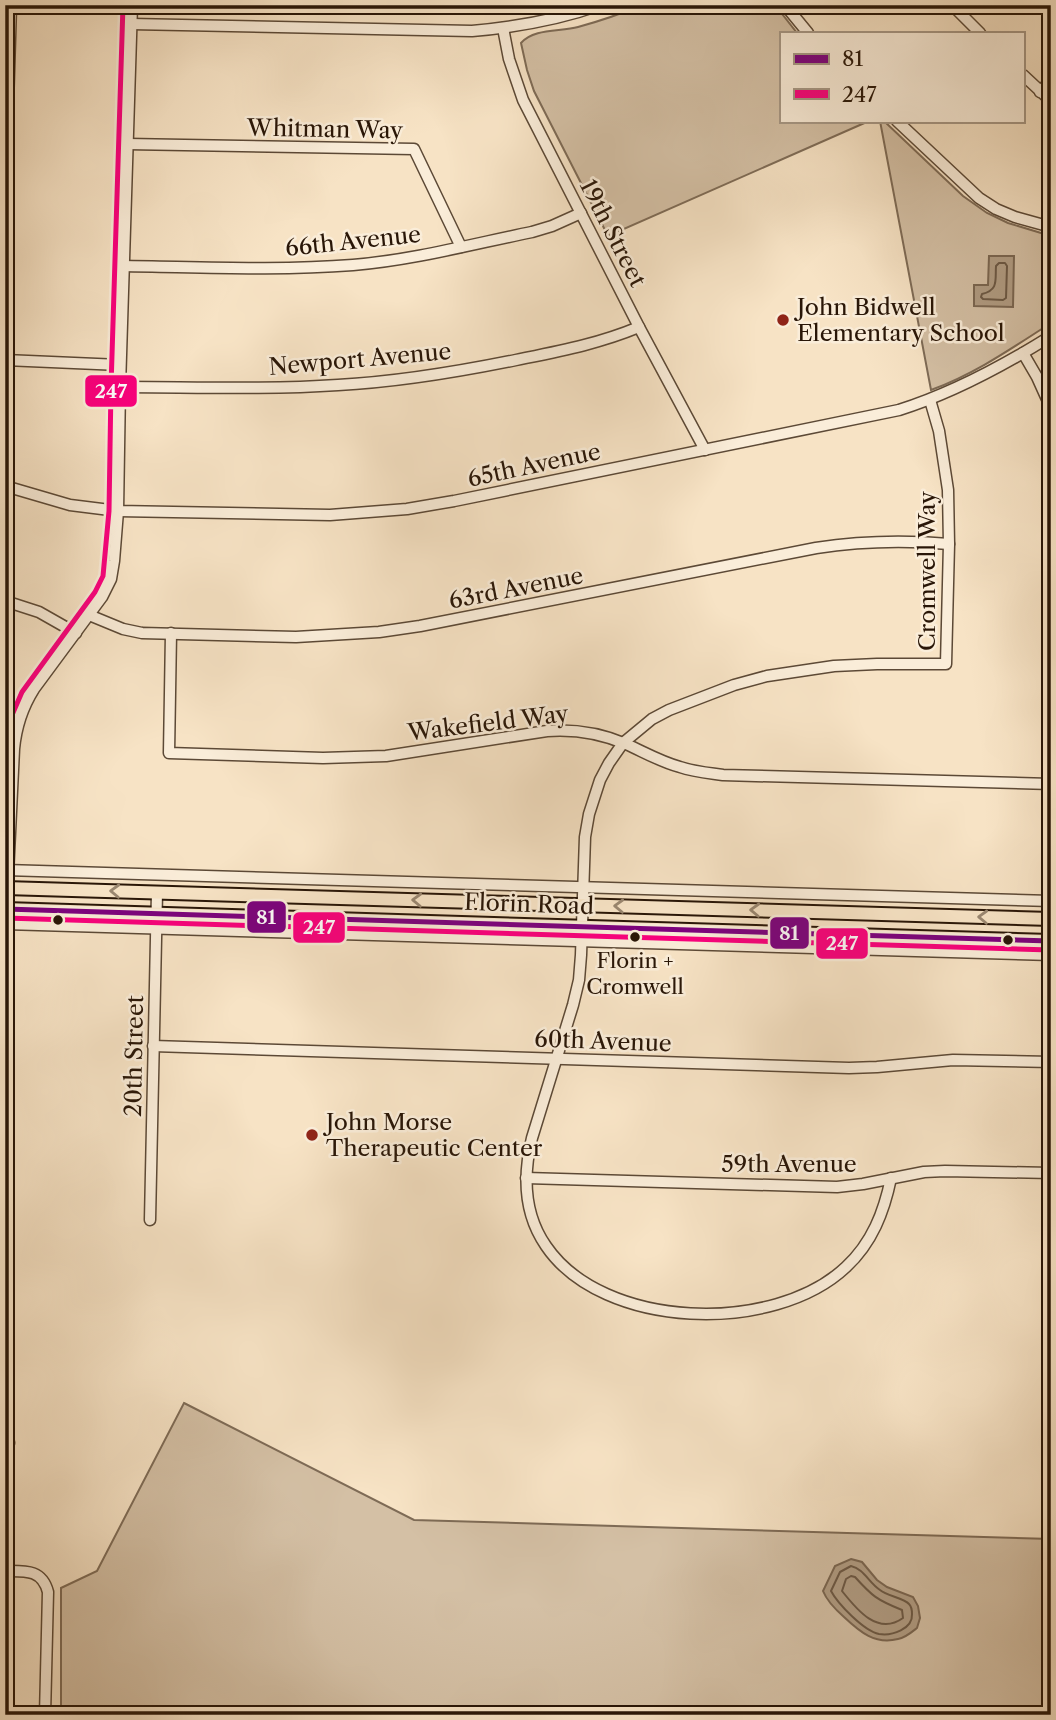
<svg xmlns="http://www.w3.org/2000/svg" width="1056" height="1720" font-family="'Libre Caslon Text',serif">
	<style>
		.green { fill: #d4c0a5; stroke: #7e6b56; stroke-width: 2 }
		.water { fill: #b19d84; stroke: #7b6752; stroke-width: 2 }
		.lines { fill: none; stroke-linecap: round; stroke-linejoin: round }
		.shore { stroke: #6d5a46; stroke-width: 2 }
		.minor-casing { stroke: #5c4936; stroke-width: 13 }
		.major-casing { stroke: #291607; stroke-width: 16 }
		.minor { stroke: #faedd9; stroke-width: 10 }
		.major { stroke: #f7e3c5; stroke-width: 12 }
		.bus-1-casing { stroke: #faedd9; stroke-width: 10 }
		.bus-2-casing { stroke: #faedd9; stroke-width: 10 }
		.bus-1 { stroke: #7c027e; stroke-width: 5 }
		.bus-2 { stroke: #fa007d; stroke-width: 5 }
		.oneway { stroke: #9a8770 }
		.poi-dot { fill: #8f2418; stroke: #faedd9; stroke-width: 2.5 }
		.bus-dot { fill: #291607; stroke: #faedd9; stroke-width: 2.5 }
		.labels { text-anchor: middle; stroke-width: 5; stroke-linejoin: round; paint-order: stroke }
		.bus-label { font-size: 21px; fill: #291607; stroke: #faedd9 }
		.street-label { font-size: 23px; fill: #291607; stroke: #faedd9 }
		.poi-label { font-size: 23px; fill: #291607; stroke: #faedd9; text-anchor: start }
		.line-badge { stroke: #faedd9; stroke-width: 2.5 }
		.badge-label { font-size: 19px; text-anchor: middle; font-weight: bold; fill: #fff }
	</style>
	<rect width="100%" height="100%" fill="#f7e3c5"/>
	<filter id="stains"><feTurbulence type="fractalNoise" baseFrequency=".00286" numOctaves="4"/><feColorMatrix values="0 0 0 0 .2 0 0 0 0 .09 0 0 0 0 .02 0 0 0 .5 -.17"/></filter>
	<radialGradient id="worn" r=".72"><stop offset=".6" stop-color="#630" stop-opacity="0"/><stop offset="1" stop-color="#630" stop-opacity=".3"/></radialGradient>
	<g class="green">
		<path d="M 641,5 L 775,5 L 797,33 L 781,33 L 781,121 L 869,121 L 608,236 L 534,91 L 527,70 L 521,43 C 534,28 560,32 578,27 C 600,21 621,14 641,5 Z"/>
		<path d="M 880,121 L 884,121 L 963,196 L 987,213 L 1008,223 L 1051,236 L 1051,323 C 1012,348 975,374 931,390 Z"/>
		<polygon points="184,1403 414,1520 1051,1539 1051,1715 61,1715 61,1588 97,1571"/>
	</g>
	<g class="water">
		<polygon points="989,256 1014,256 1013,307 974,306 974,285 988,285"/>
		<path d="M 851,1559 L 862,1562 L 877,1580 L 887,1587 L 913,1597 L 918,1606 L 920,1618 L 917,1628 C 912,1632 905,1638 898,1639 C 875,1645 860,1632 844,1617 C 836,1610 827,1601 823,1591 L 835,1566 Z"/>
	</g>
	<g class="lines">
		<g class="shore">
			<path d="M 999,263 L 1005,263 L 1007,266 L 1006,298 L 1003,300 L 983,299 L 981,297 L 982,294 C 999,290 995,280 996,266 Z"/>
			<path d="M 851,1566 C 864,1569 869,1583 880,1590 C 887,1596 904,1598 909,1604 C 912,1607 912,1611 912,1614 C 913,1629 892,1636 879,1634 C 864,1631 838,1604 831,1591 L 840,1572 Z"/>
			<path d="M 851,1576 L 855,1577 C 872,1596 877,1600 902,1610 L 903,1618 C 878,1636 857,1610 842,1591 L 846,1579 Z"/>
		</g>
		<g class="minor-casing">
			<g id="minor">
				<polyline points="785,5 808,33"/>
				<polyline points="952,5 980,33"/>
				<path d="M 131,24 L 472,31 C 517,27 558,20 600,5"/>
				<polyline points="503,28 509,59 523,100 639,327 705,450"/>
				<polyline points="1023,75 1051,101"/>
				<polyline points="1040,92 1051,80"/>
				<polyline points="897,121 979,198 996,209 1015,217 1051,227"/>
				<polyline points="127,144 414,149 461,247"/>
				<polyline points="5,203 11,5"/>
				<path d="M 123,266 C 200,267 277,271 353,265 C 413,260 473,244 532,232 L 552,226 L 581,213"/>
				<polyline points="1023,353 1037,377 1051,408"/>
				<polyline points="5,360 120,365"/>
				<path d="M 120,387 C 192,387 265,390 338,385 C 398,382 457,372 516,360 C 560,351 598,344 639,327"/>
				<path d="M 5,486 L 70,505 L 118,511 L 330,515 L 407,509 L 454,501 L 899,410 C 953,393 1003,366 1051,336"/>
				<polyline points="5,601 39,612 76,633"/>
				<path d="M 89,615 L 123,629 L 142,633 L 296,637 L 379,632 L 420,626 L 816,548 C 861,541 904,540 949,544"/>
				<path d="M 171,633 L 169,753 L 323,758 L 386,756 L 547,731 C 574,729 600,733 626,744 C 644,752 661,762 680,767 C 694,772 709,773 723,775 L 1051,784"/>
				<polyline points="5,870 1051,901"/>
				<polyline points="5,924 1051,955"/>
				<path d="M 5,937 L 14,749 C 16,727 22,708 34,689 L 102,597 L 111,579 L 114,561 L 118,511 L 120,387 L 132,5"/>
				<polyline points="153,1046 849,1068 877,1067 953,1060 1051,1062"/>
				<polyline points="526,1178 837,1187 863,1184 924,1172 945,1171 1051,1173"/>
				<path d="M 891,1178 C 884,1212 872,1243 846,1267 C 774,1335 603,1330 546,1246 C 523,1213 523,1175 532,1138 L 573,1005 L 579,980 L 581,955 L 585,837 L 589,814 L 600,780 L 609,763 L 623,743 L 652,719 L 669,710 L 734,685 L 767,676 L 834,666 L 877,664 L 946,664 L 949,544 L 948,490 L 939,431 L 930,400"/>
				<polyline points="150,1220 157,892"/>
				<polyline points="5,1425 9,1443 5,1443"/>
				<path d="M 5,1571 C 25,1571 42,1569 48,1592 L 45,1715"/>
			</g>
		</g>
		<g class="major-casing">
			<g id="major">
				<polyline points="5,888 1051,919"/>
				<polyline points="5,909 1051,941"/>
			</g>
		</g>
		<use href="#minor" class="minor"/>
		<use href="#major" class="major"/>
		<g class="bus-1-casing">
			<polyline id="bus-1" points="5,909 1051,941"/>
		</g>
		<g class="bus-2-casing">
			<g id="bus-2">
				<polyline points="5,749 12,715 22,692 95,592 103,576 109,511 111,387 123,5"/>
				<polyline points="5,918 1051,950"/>
			</g>
		</g>
		<use href="#bus-1" class="bus-1"/>
		<use href="#bus-2" class="bus-2"/>
	</g>
	<defs><path id="oneway-chevron" d="M-2-3.5L2.5 0L-2 3.5" fill="none" stroke-width="1.6" stroke-linecap="round" stroke-linejoin="round" transform="scale(1.75)"/></defs>
	<g class="oneway">
		<use href="#oneway-chevron" transform="translate(115 891) rotate(-178)"/>
		<use href="#oneway-chevron" transform="translate(417 900) rotate(-178)"/>
		<use href="#oneway-chevron" transform="translate(619 906) rotate(-178)"/>
		<use href="#oneway-chevron" transform="translate(755 910) rotate(-178)"/>
		<use href="#oneway-chevron" transform="translate(983 917) rotate(-178)"/>
	</g>
	<g class="poi-dot">
		<circle cx="783" cy="320" r="7"/>
		<circle cx="312" cy="1135" r="7"/>
	</g>
	<g class="bus-dot">
		<circle cx="58" cy="920" r="6"/>
		<circle cx="635" cy="937" r="6"/>
		<circle cx="1008" cy="940" r="6"/>
	</g>
	<g class="labels">
		<g class="bus-label">
			<text x="635" y="968">Florin +<tspan x="635" dy="26">Cromwell</tspan></text>
		</g>
		<g class="street-label">
			<text transform="translate(325 129) rotate(1)" y="8">Whitman Way</text>
			<text transform="translate(613 233) rotate(63)" y="8">19th Street</text>
			<text transform="translate(353 241) rotate(-6)" y="8">66th Avenue</text>
			<text transform="translate(360 359) rotate(-5)" y="8">Newport Avenue</text>
			<text transform="translate(534 465) rotate(-12)" y="8">65th Avenue</text>
			<text transform="translate(927 571) rotate(-90)" y="8">Cromwell Way</text>
			<text transform="translate(516 588) rotate(-11)" y="8">63rd Avenue</text>
			<text transform="translate(488 723) rotate(-7)" y="8">Wakefield Way</text>
			<text transform="translate(529 904) rotate(2)" y="8">Florin Road</text>
			<text transform="translate(603 1041) rotate(2)" y="8">60th Avenue</text>
			<text transform="translate(134 1056) rotate(-89)" y="8">20th Street</text>
			<text x="789" y="1172">59th Avenue</text>
		</g>
		<g class="poi-label">
			<text x="797" y="315">John Bidwell<tspan x="797" dy="26">Elementary School</tspan></text>
			<text x="326" y="1130">John Morse<tspan x="326" dy="26">Therapeutic Center</tspan></text>
		</g>
	</g>
	<g class="line-badge">
		<rect x="84" y="374" width="54" height="34" rx="7" fill="#fa007d"/>
		<rect x="246" y="900" width="41" height="34" rx="7" fill="#7c027e"/>
		<rect x="292" y="911" width="54" height="33" rx="7" fill="#fa007d"/>
		<rect x="769" y="916" width="41" height="34" rx="7" fill="#7c027e"/>
		<rect x="815" y="927" width="54" height="33" rx="7" fill="#fa007d"/>
	</g>
	<g class="badge-label">
		<text x="111" y="398">247</text>
		<text x="266" y="924">81</text>
		<text x="319" y="934">247</text>
		<text x="789" y="940">81</text>
		<text x="842" y="950">247</text>
	</g>
	<rect width="1056" height="1720" fill="none" stroke="#f7e3c5" stroke-width="28"/>
	<rect x="7" y="7" width="1042" height="1706" fill="none" stroke="#291607" stroke-width="3.5"/>
	<rect x="14" y="14" width="1028" height="1692" fill="none" stroke="#291607" stroke-width="2"/>
	<rect x="780" y="32" width="245" height="91" fill="#faedd9" stroke="#a69785" stroke-width="2"/>
	<rect x="794" y="54" width="35" height="10" fill="#7c027e" stroke="#a69785" stroke-width="2"/>
	<text x="842" y="66" font-size="21" fill="#291607">81</text>
	<rect x="794" y="89" width="35" height="10" fill="#fa007d" stroke="#a69785" stroke-width="2"/>
	<text x="842" y="102" font-size="21" fill="#291607">247</text>
	<rect width="100%" height="100%" filter="url(#stains)"/>
	<rect width="100%" height="100%" fill="url(#worn)"/>
</svg>
